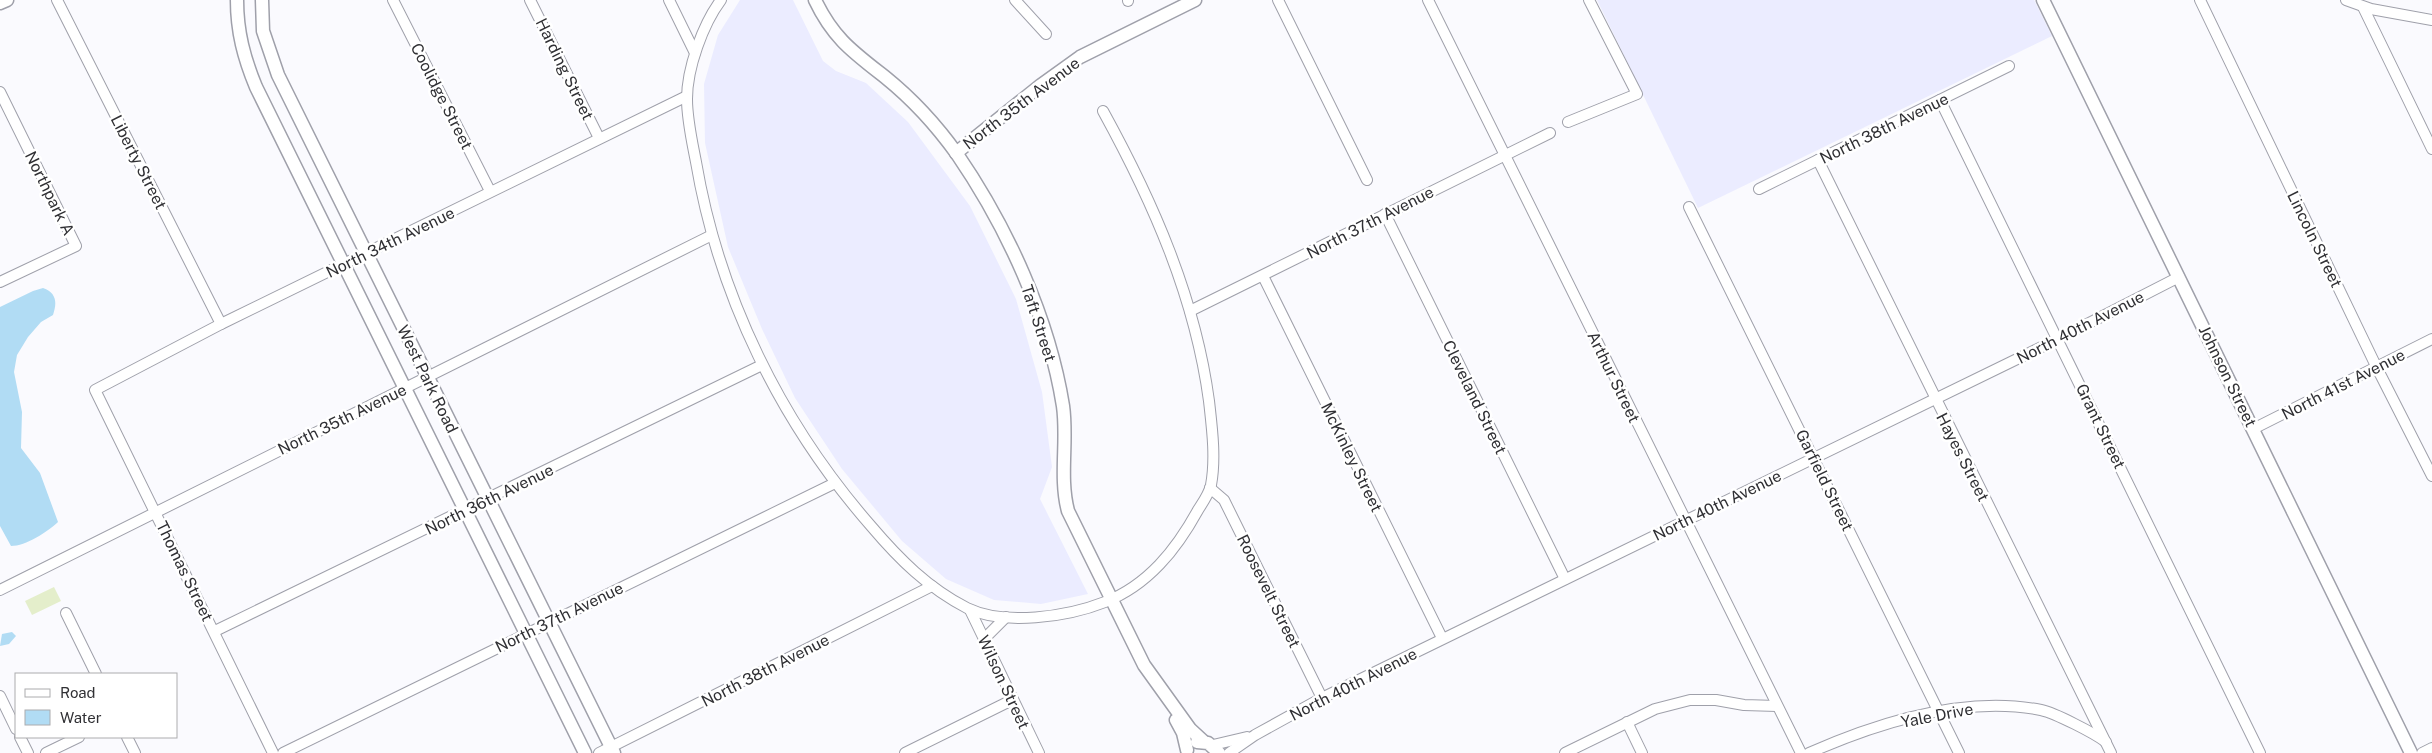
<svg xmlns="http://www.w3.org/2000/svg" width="2432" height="753" font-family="'Public Sans',sans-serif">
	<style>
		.built { fill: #ebecff }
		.green { fill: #e4eecb }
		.water { fill: #b1dcf4 }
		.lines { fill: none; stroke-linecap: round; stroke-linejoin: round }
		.minor-casing { stroke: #9fa0aa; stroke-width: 12 }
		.tertiary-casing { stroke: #9fa0aa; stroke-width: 15 }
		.minor { stroke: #fff; stroke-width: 10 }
		.tertiary { stroke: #fff; stroke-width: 12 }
		.labels { text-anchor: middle; stroke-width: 5; stroke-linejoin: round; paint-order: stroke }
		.street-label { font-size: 16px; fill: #303034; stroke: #fff }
	</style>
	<rect width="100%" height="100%" fill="#fafafe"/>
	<g class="built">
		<polygon points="740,0 793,0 823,61 836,71 866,83 908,122 970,206 1016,299 1042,392 1052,467 1040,499 1088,594 1041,604 994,600 946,579 902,541 842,469 795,398 762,329 728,247 705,143 704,84 718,35"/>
		<polygon points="1597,0 2034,0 2052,36 1698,208"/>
	</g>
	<polygon class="green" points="54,587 61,601 32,615 25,601"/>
	<g class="water">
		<path d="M 43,288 C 57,293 57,303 53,315 L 41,322 L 28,337 L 17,355 L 14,372 L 22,412 L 21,448 L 40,473 L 58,522 C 47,532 26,546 11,546 L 0,526 L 0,307 L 33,291 Z"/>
		<polygon points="12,632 16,636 9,644 0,646 2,634"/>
	</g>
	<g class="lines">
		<g class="minor-casing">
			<g id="minor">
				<polyline points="57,0 221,324"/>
				<polyline points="393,0 490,191"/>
				<polyline points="530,0 599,138"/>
				<polyline points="669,0 695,53"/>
				<path d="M 721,0 C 703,24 687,68 687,99 C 687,120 692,141 696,162 C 719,297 781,423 871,526 C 899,559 928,588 967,608 C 1004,626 1067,617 1105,602 C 1148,585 1176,550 1198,510 C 1203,502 1209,494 1211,485 C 1216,458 1212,428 1209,401 C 1195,297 1153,202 1103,111"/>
				<polyline points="1015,0 1046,34"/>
				<polyline points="1128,0 1128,1"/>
				<polyline points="1278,0 1367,180"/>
				<polyline points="1428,0 1801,753"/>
				<polyline points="2200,0 2376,366 2432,476"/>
				<polyline points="2346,0 2371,9 2432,20"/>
				<polyline points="2363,7 2432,149"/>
				<polyline points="0,92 76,246 0,282"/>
				<polyline points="1940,100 2260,753"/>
				<polyline points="1568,122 1637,94 1589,0"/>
				<polyline points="1818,160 2111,753"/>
				<polyline points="1759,189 2009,66"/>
				<polyline points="1689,207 1959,753"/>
				<polyline points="1385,214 1565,579"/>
				<polyline points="1263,276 1442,638"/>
				<polyline points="1190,311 1550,133"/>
				<polyline points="2253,429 2432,339"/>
				<polyline points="1210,488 1224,500 1322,698"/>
				<polyline points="0,590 712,235"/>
				<polyline points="970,610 1039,753"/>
				<polyline points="66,613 96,674"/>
				<polyline points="215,631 762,365"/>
				<polyline points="984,639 1006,617"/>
				<polyline points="0,696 16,729"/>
				<polyline points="1627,722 1642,753"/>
				<polyline points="20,737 28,753"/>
				<polyline points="127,737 135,753"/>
				<polyline points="1213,745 1247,737"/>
				<polyline points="46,753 79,737"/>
				<polyline points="273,753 95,390 221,324 687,96"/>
				<polyline points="283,753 835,483"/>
				<polyline points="599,753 932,586"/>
				<polyline points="905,753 1012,700"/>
				<polyline points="1229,753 1255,735 1322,698 2058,339 2179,277"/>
				<polyline points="1565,753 1655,709 1690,700 1716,700 1744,705 1777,706"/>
				<path d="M 1809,753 C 1877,723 1966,695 2041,710 C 2055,713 2094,733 2106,742"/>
				<polyline points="2422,753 2432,748"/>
			</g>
		</g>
		<g class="tertiary-casing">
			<g id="tertiary">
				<path d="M 237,0 C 237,32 244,58 256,87 L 585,753"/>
				<polyline points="262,0 263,31 278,75 614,753"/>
				<path d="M 815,0 C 833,38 853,52 885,77 C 911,98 937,126 957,154 C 1007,227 1049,318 1063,406 C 1068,441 1059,477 1068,511 L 1144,665 L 1190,729 L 1203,741"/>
				<polyline points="2043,0 2411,753"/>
				<polyline points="0,3 7,0"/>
				<polyline points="956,153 1041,85 1080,57 1195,0"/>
				<polyline points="1176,720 1183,733 1187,750"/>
				<polyline points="1197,742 1208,743 1219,753"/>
			</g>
		</g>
		<use href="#minor" class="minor"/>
		<use href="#tertiary" class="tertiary"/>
	</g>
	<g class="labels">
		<g class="street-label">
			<text transform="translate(565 69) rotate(64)" y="6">Harding Street</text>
			<text transform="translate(442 96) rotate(63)" y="6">Coolidge Street</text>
			<text transform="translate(1021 103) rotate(-37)" y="6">North 35th Avenue</text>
			<text transform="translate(1884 128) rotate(-26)" y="6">North 38th Avenue</text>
			<text transform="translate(139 162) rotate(63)" y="6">Liberty Street</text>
			<text transform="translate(50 193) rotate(64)" y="6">Northpark A</text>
			<text transform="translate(1370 222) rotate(-27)" y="6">North 37th Avenue</text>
			<text transform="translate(2315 239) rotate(64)" y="6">Lincoln Street</text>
			<text transform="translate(390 242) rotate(-26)" y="6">North 34th Avenue</text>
			<text transform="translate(1039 323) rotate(72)" y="6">Taft Street</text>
			<text transform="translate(2080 327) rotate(-27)" y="6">North 40th Avenue</text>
			<text transform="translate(2228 376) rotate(64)" y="6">Johnson Street</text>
			<text transform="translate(1614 377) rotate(64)" y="6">Arthur Street</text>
			<text transform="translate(428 379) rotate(64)" y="6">West Park Road</text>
			<text transform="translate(2343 384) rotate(-27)" y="6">North 41st Avenue</text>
			<text transform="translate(1475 397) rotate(64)" y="6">Cleveland Street</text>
			<text transform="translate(342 419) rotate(-26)" y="6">North 35th Avenue</text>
			<text transform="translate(2101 426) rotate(64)" y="6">Grant Street</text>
			<text transform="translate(1352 457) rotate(64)" y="6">McKinley Street</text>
			<text transform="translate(1963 457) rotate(63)" y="6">Hayes Street</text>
			<text transform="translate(1825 480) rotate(64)" y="6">Garfield Street</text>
			<text transform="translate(489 499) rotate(-26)" y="6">North 36th Avenue</text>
			<text transform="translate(1717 505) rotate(-26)" y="6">North 40th Avenue</text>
			<text transform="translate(185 571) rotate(64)" y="6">Thomas Street</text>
			<text transform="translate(1269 591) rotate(64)" y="6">Roosevelt Street</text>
			<text transform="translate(559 617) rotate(-26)" y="6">North 37th Avenue</text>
			<text transform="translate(765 670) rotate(-27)" y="6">North 38th Avenue</text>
			<text transform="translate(1004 682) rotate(65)" y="6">Wilson Street</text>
			<text transform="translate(1353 684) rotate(-27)" y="6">North 40th Avenue</text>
			<text transform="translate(1937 715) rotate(-11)" y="6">Yale Drive</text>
		</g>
	</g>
	<rect x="15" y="673" width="162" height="65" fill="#ffffff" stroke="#acacae"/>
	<rect x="25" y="689" width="25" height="8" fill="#ffffff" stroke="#acacae"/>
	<text x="60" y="698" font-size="15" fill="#303034">Road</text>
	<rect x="25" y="710" width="25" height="15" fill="#b1dcf4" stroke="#acacae"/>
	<text x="60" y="723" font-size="15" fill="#303034">Water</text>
</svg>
